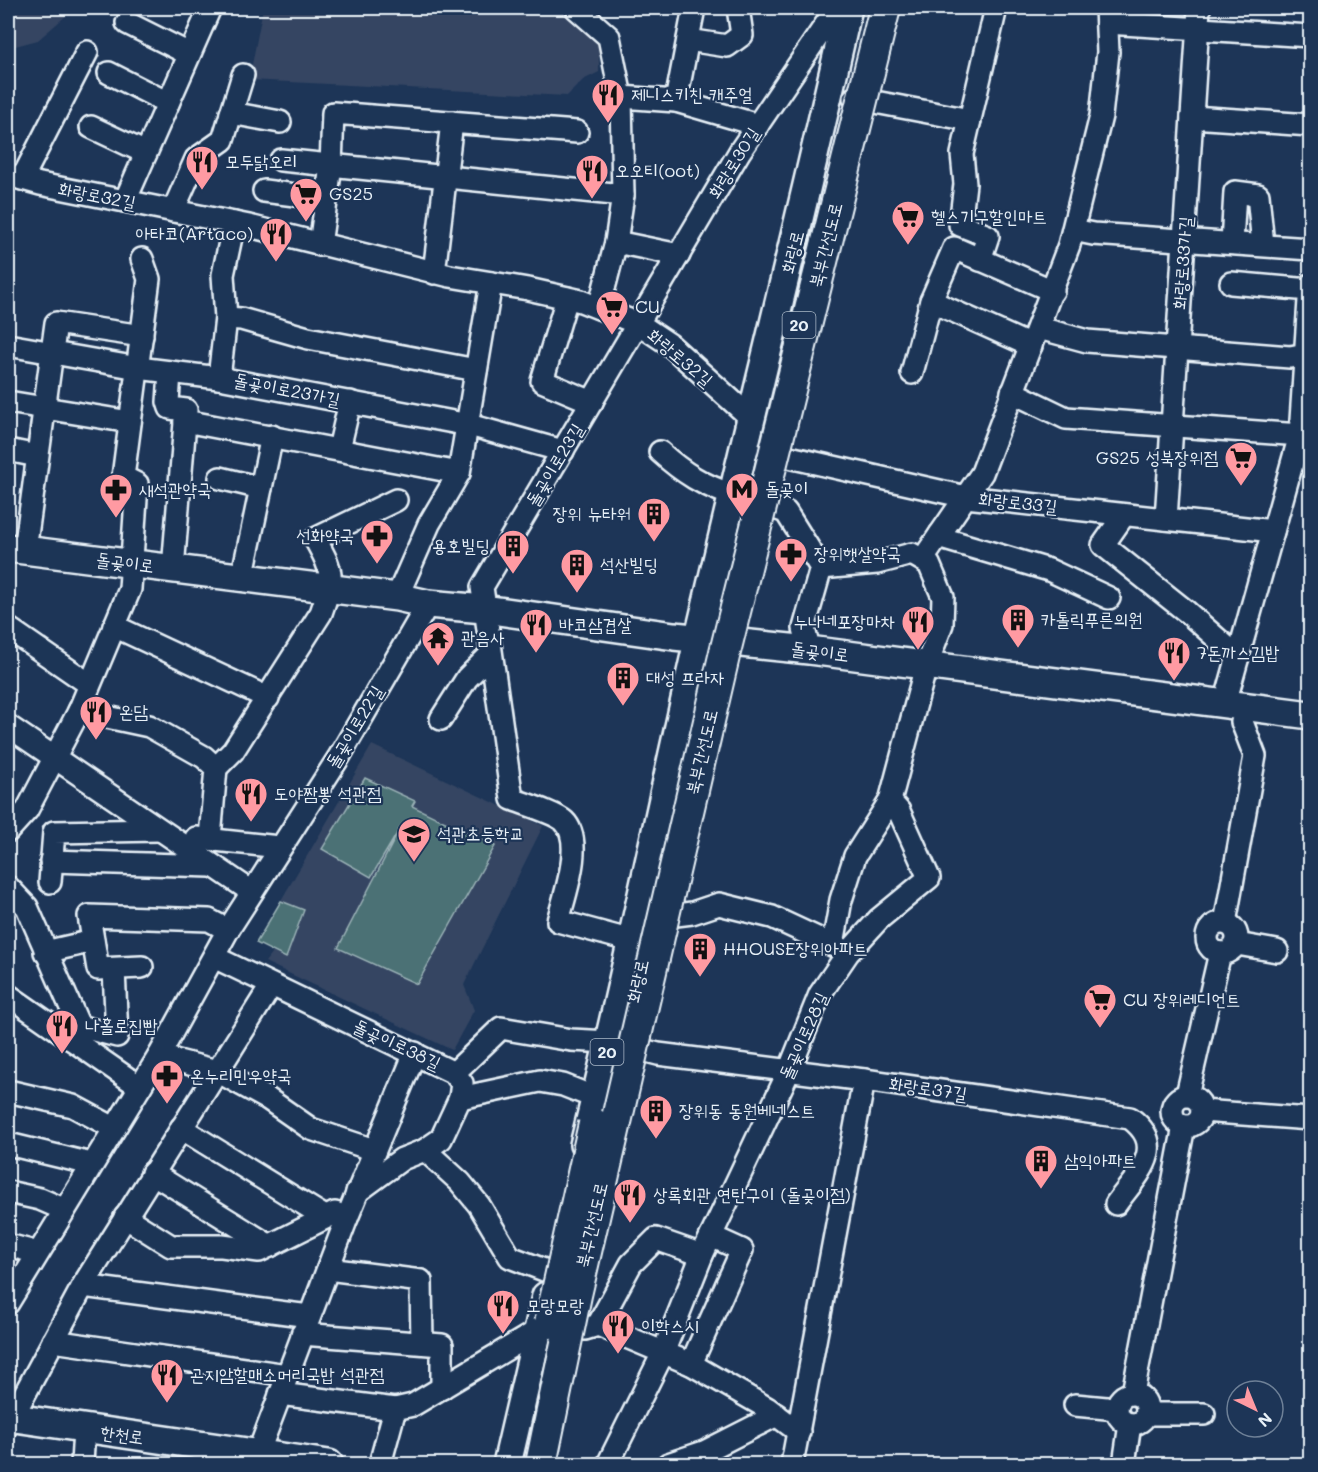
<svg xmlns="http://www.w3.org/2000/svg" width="1318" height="1472" font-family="Mali,'Poor Story',sans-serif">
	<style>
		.built { fill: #344562 }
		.green { fill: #4b7174; stroke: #9ab1b6; stroke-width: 1.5 }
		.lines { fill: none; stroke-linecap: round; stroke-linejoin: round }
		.minor-casing { stroke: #e8f1f8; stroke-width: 26 }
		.major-casing { stroke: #e8f1f8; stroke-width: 32 }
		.minor { stroke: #1d3557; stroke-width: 21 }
		.major { stroke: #1d3557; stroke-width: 27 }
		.highway-bridge-casing { stroke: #e8f1f8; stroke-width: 34; stroke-linecap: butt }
		.highway-bridge { stroke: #1d3557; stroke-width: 30 }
		.labels { text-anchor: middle; stroke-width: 4.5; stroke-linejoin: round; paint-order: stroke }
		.shield { fill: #1d3557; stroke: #abb9c8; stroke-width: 1.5 }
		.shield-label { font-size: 16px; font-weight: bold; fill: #e8f1f8 }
		.poi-label { font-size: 18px; fill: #e8f1f8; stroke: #1d3557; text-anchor: start }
		.street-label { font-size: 18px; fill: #e8f1f8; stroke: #1d3557 }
	</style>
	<rect width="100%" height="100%" fill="#1d3557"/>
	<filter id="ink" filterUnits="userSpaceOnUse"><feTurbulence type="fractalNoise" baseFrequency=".0167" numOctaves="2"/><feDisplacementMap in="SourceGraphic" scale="12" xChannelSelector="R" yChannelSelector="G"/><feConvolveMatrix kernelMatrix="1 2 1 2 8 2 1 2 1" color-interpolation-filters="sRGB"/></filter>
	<g filter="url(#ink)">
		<g class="built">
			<polygon points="8,8 75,8 38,40 8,48"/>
			<polygon points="263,8 566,8 599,36 599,72 583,80 567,96 249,80"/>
			<polygon points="372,745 543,826 464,985 474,1010 452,1050 265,962 273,952 256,943"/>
		</g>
		<g class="green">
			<polygon points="365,778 415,801 412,806 495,846 417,984 338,948 402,825 371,877 322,849"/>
			<polygon points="281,901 304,910 286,958 256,943"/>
		</g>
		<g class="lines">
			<g class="minor-casing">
				<g id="minor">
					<polyline points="576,8 609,37 621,97 623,195 616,242 599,308"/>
					<polyline points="127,23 189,54"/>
					<polyline points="1107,23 1310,36"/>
					<polyline points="688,40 727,46 742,35 738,8"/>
					<polyline points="109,73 168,103"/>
					<polyline points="621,97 676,101 758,125"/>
					<polyline points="854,98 970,120"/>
					<polyline points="676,101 694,8"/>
					<polyline points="231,113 280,122"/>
					<polyline points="1192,117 1310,125"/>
					<polyline points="91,127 146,153"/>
					<polyline points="281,160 623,195"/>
					<polyline points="8,175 40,184 249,226 450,276 528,289 581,301 639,324 669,344 752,419"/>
					<polyline points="22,179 87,52"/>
					<polyline points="264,191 326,199"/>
					<polyline points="125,201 210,8"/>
					<polyline points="173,211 196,159 223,140 243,75"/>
					<polyline points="1073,230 1093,234 1310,249"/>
					<polyline points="616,242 679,255"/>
					<polyline points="1232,243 1235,192 1258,195 1263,245"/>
					<polyline points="320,245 331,166 333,113 577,132"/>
					<polyline points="980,260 988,236 960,225 965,184 962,154 996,8"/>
					<polyline points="434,273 452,122"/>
					<polyline points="1231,283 1310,290"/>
					<polyline points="567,298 542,381 592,402"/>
					<polyline points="931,301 1031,346"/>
					<polyline points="226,318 241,319 308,338 476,370"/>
					<polyline points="1039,328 1087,341 1290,357 1306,354 1310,350"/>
					<polyline points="8,345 138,368 219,378 469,425 563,451"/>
					<polyline points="170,372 168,402 170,408 186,410 173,569"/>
					<polyline points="912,373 931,301 954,248 1053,291"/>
					<polyline points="219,378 226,318 223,275 234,223"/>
					<polyline points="1012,392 1066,418 1300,435"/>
					<polyline points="8,402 130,422"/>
					<polyline points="185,421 459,473"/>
					<polyline points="339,449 350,402"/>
					<polyline points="8,450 37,456"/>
					<path d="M 660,452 C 683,473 704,486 733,495"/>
					<polyline points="767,452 966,497 1273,531"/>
					<polyline points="220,478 261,488"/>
					<polyline points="755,501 786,512 821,568 804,628 809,650"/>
					<polyline points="1124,515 1103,545 1187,612 1238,657"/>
					<polyline points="1166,519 1199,8"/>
					<polyline points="940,534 948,540 1049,570 1109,598"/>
					<polyline points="25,550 56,323 142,336"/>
					<polyline points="923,559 982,473 1069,245 1101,116 1108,52 1106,8"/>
					<polyline points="821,568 877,563 912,554 929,564 943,597 942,624 926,666 890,801 855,856 841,900 833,944"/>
					<polyline points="242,578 272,436"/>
					<polyline points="397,597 429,524 459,473 491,283"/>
					<polyline points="114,626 268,698"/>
					<polyline points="8,628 89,684"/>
					<polyline points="1225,703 1300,435 1310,285"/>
					<polyline points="79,711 149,726 204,757 216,768 210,838"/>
					<polyline points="441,719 467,678 491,654"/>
					<polyline points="8,726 252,892"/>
					<path d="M 216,768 L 233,751 L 321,613 C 334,576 334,573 315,539 L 396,500"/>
					<polyline points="8,831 27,810 79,711 130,589 137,484 123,477 149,279 142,259"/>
					<polyline points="196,838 279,847"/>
					<polyline points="51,861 211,866"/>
					<polyline points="50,882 54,832 159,830"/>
					<polyline points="8,887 27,907 79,1026 71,1039"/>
					<polyline points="652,918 692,913 719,904 772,917 845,951"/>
					<circle cx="1222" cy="938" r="15"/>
					<polyline points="1225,923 1255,756 1242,722"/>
					<path d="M 632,941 L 558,921 C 564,897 585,841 564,821 C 555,813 525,804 512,799 L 482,587 L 740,151 L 837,8"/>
					<polyline points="1237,944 1277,951"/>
					<polyline points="45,952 93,941"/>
					<polyline points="214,957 454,1073 462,1083 460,1098"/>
					<polyline points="142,967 98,969 89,916 209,920 228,930"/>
					<polyline points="8,995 140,1087"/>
					<polyline points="79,1026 117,1036 114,969"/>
					<path d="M 623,1045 L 658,1054 L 864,1080 L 1130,1118 C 1169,1147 1137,1175 1116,1204"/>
					<polyline points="159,1056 217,1071 268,1099 311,1129 374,1150"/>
					<polyline points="454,1073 501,1028 571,1040 610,1042"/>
					<polyline points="8,1091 73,1106 114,1128"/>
					<polyline points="1187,1095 1220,953"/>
					<circle cx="1187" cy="1111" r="15"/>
					<polyline points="1202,1111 1310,1119"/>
					<polyline points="181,1128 325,1217"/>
					<polyline points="8,1144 91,1164"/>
					<polyline points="425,1150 460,1182 479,1205 510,1257 552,1273"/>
					<polyline points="152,1173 270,1246"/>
					<polyline points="8,1192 40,1199 63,1209"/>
					<polyline points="357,1192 402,1159 425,1150 441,1139 460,1098 540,1081 563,1085 596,1098"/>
					<polyline points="125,1217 171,1246 222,1246 259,1251 335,1213 347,1218"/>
					<polyline points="8,1245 38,1253"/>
					<polyline points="328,1269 421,1281 422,1343"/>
					<polyline points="83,1286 309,1316"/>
					<polyline points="8,1303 159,1056 228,930 339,757 428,604"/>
					<polyline points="598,1325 691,1364 767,1408 799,1432"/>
					<polyline points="585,1329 598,1325 631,1264 656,1239 702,1255"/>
					<polyline points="302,1334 442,1345 442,1388"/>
					<polyline points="53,1341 287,1375"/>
					<polyline points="691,1364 742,1250 711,1236"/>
					<polyline points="1133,1393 1184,1126"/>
					<circle cx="1132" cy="1409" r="15"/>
					<polyline points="280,1394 395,1409"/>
					<polyline points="1075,1405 1117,1409"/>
					<polyline points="1147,1414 1204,1414"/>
					<polyline points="8,1425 85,1282 271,986"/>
					<polyline points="82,1464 84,1429"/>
					<polyline points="254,1464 347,1218 415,1053"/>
					<polyline points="380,1464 395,1409 413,1405 537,1331"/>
					<polyline points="608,1464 663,1353 702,1255 789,1071 820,994 848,953 879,919 929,878 899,811 890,801"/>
					<polyline points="668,1464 704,1452 777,1415"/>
					<polyline points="792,1464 864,1080"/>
					<polyline points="1124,1464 1130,1424"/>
				</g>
			</g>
			<g class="major-casing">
				<g id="major">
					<polyline points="8,548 397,597 428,604 484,609 674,636 809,650 1310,715"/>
					<path d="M 584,1145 C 627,972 662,798 702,624 C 750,418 802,214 848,8"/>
					<polyline points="8,1417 329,1464"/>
					<polyline points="507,1464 546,1296"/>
				</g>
			</g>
			<use href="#minor" class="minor"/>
			<use href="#major" class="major"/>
			<g class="highway-bridge-casing">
				<g id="highway-bridge">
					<polyline points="550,1323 594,1124"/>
					<polyline points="541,1464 576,1295 725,652 885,8"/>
				</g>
			</g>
			<use href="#highway-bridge" class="highway-bridge"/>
		</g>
	</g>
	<defs>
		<g id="restaurant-pin" transform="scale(1.725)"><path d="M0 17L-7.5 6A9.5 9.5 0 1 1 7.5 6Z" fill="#ff9aa2" stroke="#1d3557"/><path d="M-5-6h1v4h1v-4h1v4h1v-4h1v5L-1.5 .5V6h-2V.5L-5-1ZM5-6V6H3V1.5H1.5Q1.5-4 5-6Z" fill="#111"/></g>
		<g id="supermarket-pin" transform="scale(1.725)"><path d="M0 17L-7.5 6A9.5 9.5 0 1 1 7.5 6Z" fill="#ff9aa2" stroke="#1d3557"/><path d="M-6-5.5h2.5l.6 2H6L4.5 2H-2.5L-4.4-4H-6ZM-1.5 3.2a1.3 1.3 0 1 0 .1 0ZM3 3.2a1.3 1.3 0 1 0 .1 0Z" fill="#111"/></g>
		<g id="metro-pin" transform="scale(1.725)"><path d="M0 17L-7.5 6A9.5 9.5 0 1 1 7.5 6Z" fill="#ff9aa2" stroke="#1d3557"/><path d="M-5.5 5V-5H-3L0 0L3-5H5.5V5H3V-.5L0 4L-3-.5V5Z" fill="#111"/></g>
		<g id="pharmacy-pin" transform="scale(1.725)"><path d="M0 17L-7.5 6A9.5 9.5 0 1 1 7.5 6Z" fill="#ff9aa2" stroke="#1d3557"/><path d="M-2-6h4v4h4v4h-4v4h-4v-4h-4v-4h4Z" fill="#111"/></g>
		<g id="building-pin" transform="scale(1.725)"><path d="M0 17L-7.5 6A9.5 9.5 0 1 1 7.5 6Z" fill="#ff9aa2" stroke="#1d3557"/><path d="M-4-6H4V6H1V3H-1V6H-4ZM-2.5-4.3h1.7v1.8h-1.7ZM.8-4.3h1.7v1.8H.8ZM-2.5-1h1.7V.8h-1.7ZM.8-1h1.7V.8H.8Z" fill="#111"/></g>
		<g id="temple-pin" transform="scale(1.725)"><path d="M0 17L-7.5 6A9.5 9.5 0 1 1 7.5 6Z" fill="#ff9aa2" stroke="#1d3557"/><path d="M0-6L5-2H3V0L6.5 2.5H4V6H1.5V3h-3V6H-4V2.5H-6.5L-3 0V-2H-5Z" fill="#111"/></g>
		<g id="school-pin" transform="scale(1.725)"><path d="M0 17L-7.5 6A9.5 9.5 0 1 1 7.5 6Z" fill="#ff9aa2" stroke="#1d3557"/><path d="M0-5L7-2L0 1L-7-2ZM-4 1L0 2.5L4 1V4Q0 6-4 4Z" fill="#111"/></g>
	</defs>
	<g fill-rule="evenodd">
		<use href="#restaurant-pin" x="608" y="95"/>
		<use href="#restaurant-pin" x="202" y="162"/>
		<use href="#restaurant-pin" x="592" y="171"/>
		<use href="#supermarket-pin" x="306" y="194"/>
		<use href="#supermarket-pin" x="908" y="217"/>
		<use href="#restaurant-pin" x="276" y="234"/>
		<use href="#supermarket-pin" x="612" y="307"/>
		<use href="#supermarket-pin" x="1241" y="458"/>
		<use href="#metro-pin" x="742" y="489"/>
		<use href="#pharmacy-pin" x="116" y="490"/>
		<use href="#building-pin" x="654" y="514"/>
		<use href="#pharmacy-pin" x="377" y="536"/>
		<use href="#building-pin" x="513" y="546"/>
		<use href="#pharmacy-pin" x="791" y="554"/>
		<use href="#building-pin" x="577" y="565"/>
		<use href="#building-pin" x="1018" y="620"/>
		<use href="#restaurant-pin" x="918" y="622"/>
		<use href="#restaurant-pin" x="536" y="625"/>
		<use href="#temple-pin" x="438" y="638"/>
		<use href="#restaurant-pin" x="1174" y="653"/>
		<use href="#building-pin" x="623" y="678"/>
		<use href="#restaurant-pin" x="96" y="712"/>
		<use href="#restaurant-pin" x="251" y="794"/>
		<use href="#school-pin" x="414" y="834"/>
		<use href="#building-pin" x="700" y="949"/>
		<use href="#supermarket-pin" x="1100" y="1000"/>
		<use href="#restaurant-pin" x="62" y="1026"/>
		<use href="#pharmacy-pin" x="167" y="1076"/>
		<use href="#building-pin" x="656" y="1111"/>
		<use href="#building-pin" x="1041" y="1161"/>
		<use href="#restaurant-pin" x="630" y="1195"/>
		<use href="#restaurant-pin" x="503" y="1306"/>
		<use href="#restaurant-pin" x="618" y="1326"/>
		<use href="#restaurant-pin" x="167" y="1375"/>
	</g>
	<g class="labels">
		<g class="shield">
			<rect x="782.5" y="312" width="33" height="26" rx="4.5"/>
			<rect x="590.5" y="1039" width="33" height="26" rx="4.5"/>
		</g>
		<g class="shield-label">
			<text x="799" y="331">20</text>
			<text x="607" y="1058">20</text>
		</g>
		<g class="poi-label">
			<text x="631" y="101">제니스키친 캐주얼</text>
			<text x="225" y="168">모두닭오리</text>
			<text x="615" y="177">오오티(oot)</text>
			<text x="329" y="200">GS25</text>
			<text x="931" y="223">헬스기구할인마트</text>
			<text x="253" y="240" text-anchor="end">아타코(Artaco)</text>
			<text x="635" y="313">CU</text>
			<text x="1218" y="464" text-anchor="end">GS25 성북장위점</text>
			<text x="765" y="495">돌곶이</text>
			<text x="139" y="496">새석관약국</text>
			<text x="631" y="520" text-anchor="end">장위 뉴타워</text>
			<text x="354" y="542" text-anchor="end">선화약국</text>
			<text x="490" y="552" text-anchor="end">용호빌딩</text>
			<text x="814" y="560">장위햇살약국</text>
			<text x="600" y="571">석산빌딩</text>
			<text x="1041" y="626">카톨릭푸른의원</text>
			<text x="895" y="628" text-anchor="end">누나네포장마차</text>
			<text x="559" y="631">바코삼겹살</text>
			<text x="461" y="644">관음사</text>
			<text x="1197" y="659">7돈까스김밥</text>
			<text x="646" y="684">대성 프라자</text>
			<text x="119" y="718">온담</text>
			<text x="274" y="800">도야짬뽕 석관점</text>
			<text x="437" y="840">석관초등학교</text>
			<text x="723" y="955">HHOUSE장위아파트</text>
			<text x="1123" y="1006">CU 장위레디언트</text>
			<text x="85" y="1032">나홀로집빱</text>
			<text x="190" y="1082">온누리민우약국</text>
			<text x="679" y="1117">장위동 동원베네스트</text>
			<text x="1064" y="1167">삼익아파트</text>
			<text x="653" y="1201">상록회관 연탄구이 (돌곶이점)</text>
			<text x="526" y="1312">모랑모랑</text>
			<text x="641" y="1332">이학스시</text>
			<text x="190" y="1381">곤지암할매소머리국밥 석관점</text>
		</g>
		<g class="street-label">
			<text transform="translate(734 163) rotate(-58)" y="6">화랑로30길</text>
			<text transform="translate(97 196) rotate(11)" y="6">화랑로32길</text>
			<text transform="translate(826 245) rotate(-76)" y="6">북부간선도로</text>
			<text transform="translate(793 252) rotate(-76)" y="6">화랑로</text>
			<text transform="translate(1183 263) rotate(-86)" y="6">화랑로33가길</text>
			<text transform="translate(680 358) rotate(40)" y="6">화랑로32길</text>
			<text transform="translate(287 390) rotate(11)" y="6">돌곶이로23가길</text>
			<text transform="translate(555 465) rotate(-59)" y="6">돌곶이로23길</text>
			<text transform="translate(1018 503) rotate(6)" y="6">화랑로33길</text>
			<text transform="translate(125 563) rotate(7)" y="6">돌곶이로</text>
			<text transform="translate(820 652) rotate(7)" y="6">돌곶이로</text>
			<text transform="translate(355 727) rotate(-59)" y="6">돌곶이로22길</text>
			<text transform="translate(702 752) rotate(-77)" y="6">북부간선도로</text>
			<text transform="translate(638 981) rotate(-78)" y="6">화랑로</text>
			<text transform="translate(804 1036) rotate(-66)" y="6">돌곶이로28길</text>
			<text transform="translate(397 1045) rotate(25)" y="6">돌곶이로38길</text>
			<text transform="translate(928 1089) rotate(8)" y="6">화랑로37길</text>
			<text transform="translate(592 1225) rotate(-77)" y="6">북부간선도로</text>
			<text transform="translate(122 1435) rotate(8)" y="6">한천로</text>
		</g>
	</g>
	<rect width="1318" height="1472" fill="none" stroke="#1d3557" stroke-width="30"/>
	<rect x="15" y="15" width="1288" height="1442" fill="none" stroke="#e8f1f8" stroke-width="2" filter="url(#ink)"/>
	<g transform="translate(1255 1409) rotate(137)"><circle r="28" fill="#1d3557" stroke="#6e8097" stroke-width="1.5"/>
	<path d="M0-4.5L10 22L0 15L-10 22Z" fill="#ff9aa2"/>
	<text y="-9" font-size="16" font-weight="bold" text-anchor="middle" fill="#e8f1f8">N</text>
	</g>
</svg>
